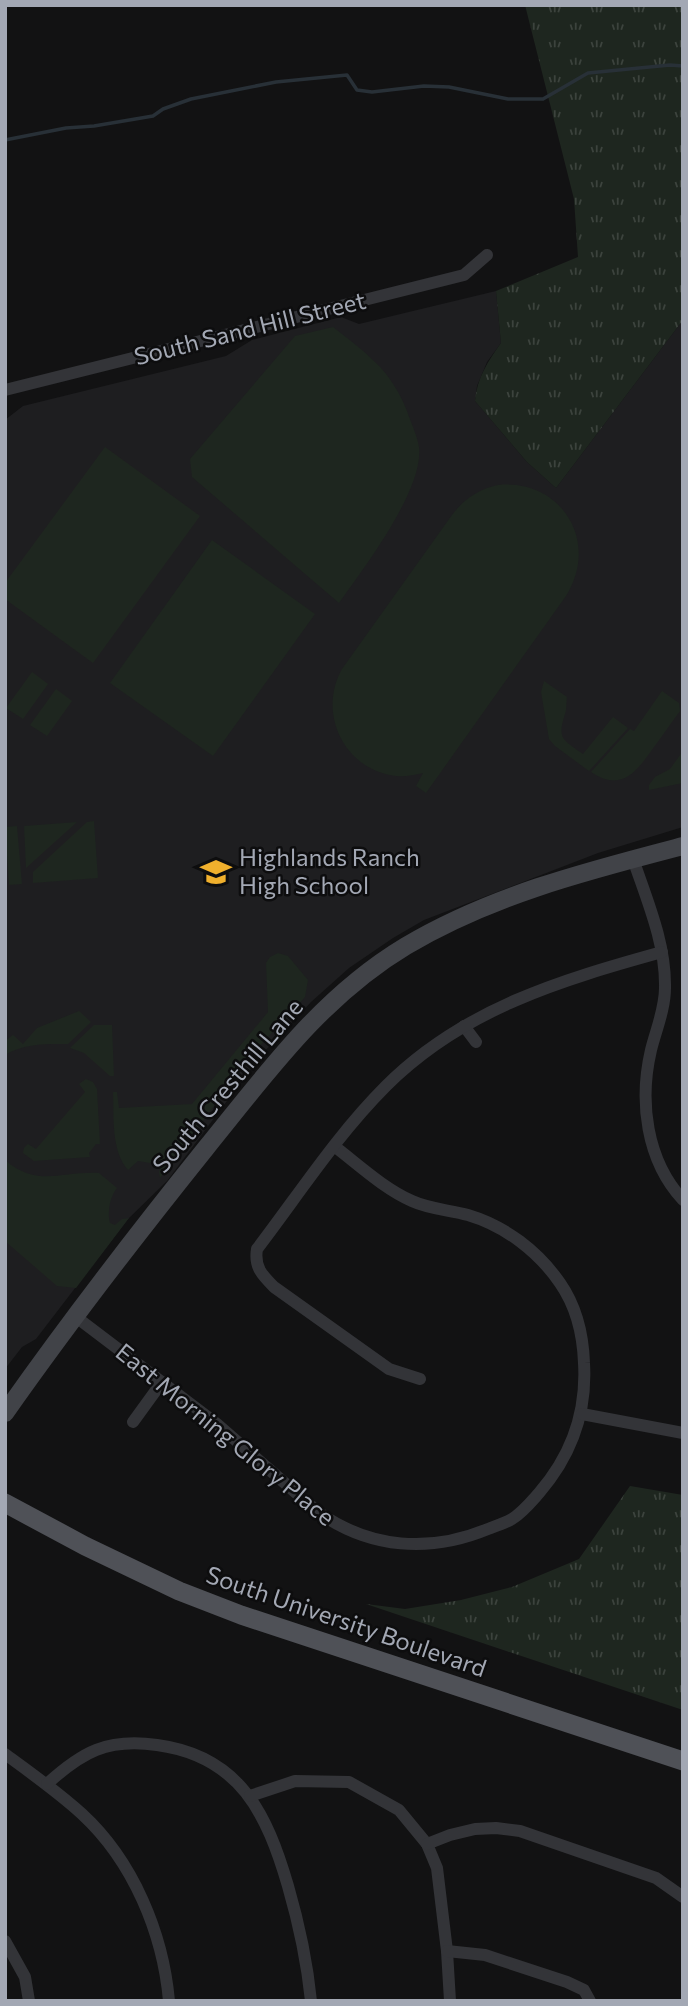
<svg xmlns="http://www.w3.org/2000/svg" width="688" height="2006" font-family="Commissioner,sans-serif">
	<style>
		.built { fill: #1e1e20 }
		.green { fill: #1e261f }
		.park { fill: url(#park-tufts) }
		.lines { fill: none; stroke-linecap: round; stroke-linejoin: round }
		.stream { stroke: #283037; stroke-width: 3.5 }
		.street { stroke: #333438; stroke-width: 12 }
		.secondary { stroke: #414348; stroke-width: 18 }
		.primary { stroke: #4f5157; stroke-width: 19 }
		.labels { text-anchor: middle; stroke-width: 5; stroke-linejoin: round; paint-order: stroke }
		.street-label { font-size: 24px; fill: #a3a8b4; stroke: #0d0d0e }
		.poi-label { font-size: 24px; fill: #a3a8b4; stroke: #0d0d0e; text-anchor: start }
	</style>
	<defs>
		<pattern id="park-tufts" width="24" height="20" patternUnits="userSpaceOnUse" patternTransform="scale(1.75)"><rect width="24" height="20" fill="#1e261f"/><path d="M3 7l-1-3M5 7V3M7 7l1-3M15 17l-1-3M17 17v-4M19 17l1-3" fill="none" stroke="#3c433d"/></pattern>
	</defs>
	<rect width="100%" height="100%" fill="#121213"/>
	<polygon class="built" points="496,291 501,343 487,362 477,386 475,401 527,462 556,488 683,320 683,827 598,853 424,920 393,938 349,968 311,1002 263,1053 167,1181 128,1219 36,1339 22,1347 5,1369 5,420 23,406 226,356 252,340 341,317 359,324"/>
	<g class="green">
		<path d="M 333,327 C 347,338 362,349 375,362 C 389,375 400,393 407,411 C 411,423 417,435 419,447 C 424,490 363,569 339,603 L 192,477 L 190,459 L 295,336 Z"/>
		<polygon points="105,447 200,516 93,663 5,599 5,583"/>
		<path d="M 498,485 C 562,479 600,542 566,596 L 426,793 L 416,786 L 423,773 C 414,775 405,777 396,776 C 344,770 317,713 342,669 L 452,515 C 464,499 479,489 498,485 Z"/>
		<polygon points="212,540 315,614 213,756 110,683"/>
		<polygon points="32,672 48,684 23,719 6,708"/>
		<path d="M 544,681 L 567,697 C 566,703 567,709 565,714 C 557,739 562,739 583,754 L 613,717 L 628,728 L 589,771 L 555,746 L 549,739 L 541,692 Z"/>
		<polygon points="56,689 72,701 47,736 30,725"/>
		<path d="M 662,691 L 679,703 L 680,711 C 671,723 663,735 654,747 C 637,771 622,793 591,772 L 630,729 L 634,731 Z"/>
		<polygon points="683,751 683,783 649,790 649,785 655,777 670,769"/>
		<polygon points="94,821 98,878 33,883 33,872 87,822"/>
		<polygon points="77,822 26,868 24,826"/>
		<polygon points="17,826 22,884 9,885 5,827"/>
		<path d="M 278,953 L 288,956 L 308,980 L 305,997 L 255,1051 L 160,1178 L 159,1172 L 162,1162 L 160,1160 L 150,1163 L 138,1161 L 128,1170 C 111,1151 114,1117 113,1092 L 117,1092 L 119,1108 L 192,1104 L 268,1012 L 266,963 L 270,957 Z"/>
		<path d="M 79,1011 L 91,1022 L 68,1044 C 46,1044 25,1043 5,1055 L 5,1041 L 13,1035 L 23,1044 L 37,1028 Z"/>
		<polygon points="94,1025 112,1025 114,1076 110,1076 84,1053 70,1048"/>
		<polygon points="86,1079 93,1082 97,1089 100,1144 96,1144 89,1153 90,1157 34,1161 23,1153 24,1148 28,1144 36,1149 85,1092 79,1084"/>
		<path d="M 5,1160 C 37,1188 61,1171 99,1173 L 117,1188 C 110,1196 107,1213 110,1223 L 115,1225 L 122,1219 L 129,1218 L 76,1288 L 57,1286 L 5,1241 Z"/>
	</g>
	<g class="park">
		<path d="M 525,5 L 683,5 L 683,320 L 556,488 L 527,462 L 475,401 C 477,378 488,361 501,343 L 496,291 L 578,257 L 574,199 Z"/>
		<polygon points="630,1486 683,1495 683,1710 366,1604 405,1609 461,1600 512,1587 579,1559"/>
	</g>
	<g class="lines">
		<polyline class="stream" points="5,140 66,128 94,126 153,116 163,109 191,99 276,82 347,75 357,90 372,92 424,86 449,87 508,99 543,99 588,73 670,65 683,66"/>
		<g class="street">
			<polyline points="5,390 464,275 487,255"/>
			<path d="M 633,859 C 647,900 666,944 665,988 C 665,1009 656,1030 651,1050 C 639,1101 646,1160 683,1200"/>
			<polyline points="464,1026 476,1042"/>
			<path d="M 76,1317 L 217,1424 L 318,1512 C 370,1549 430,1553 488,1529 C 496,1526 505,1523 512,1519 C 523,1512 531,1502 539,1493 C 572,1455 587,1413 584,1363 C 583,1334 576,1306 560,1283 C 538,1251 505,1226 468,1215 C 450,1210 429,1209 412,1201 C 383,1188 359,1165 334,1146"/>
			<path d="M 420,1379 L 389,1369 L 274,1287 C 262,1275 254,1267 257,1249 C 299,1194 337,1135 386,1086 C 463,1009 561,980 662,952"/>
			<polyline points="582,1414 683,1433"/>
			<polyline points="133,1422 162,1382"/>
			<path d="M 5,1754 C 31,1773 58,1792 82,1814 C 133,1861 163,1933 169,2001"/>
			<path d="M 47,1784 C 82,1752 107,1738 157,1745 C 240,1756 267,1814 288,1886 C 299,1924 307,1961 311,2001"/>
			<polyline points="250,1796 295,1781 349,1782 399,1810 427,1844 437,1868 447,1951 450,2001"/>
			<polyline points="427,1844 450,1835 475,1829 496,1828 520,1831 656,1878 683,1897"/>
			<polyline points="5,1941 25,1977 29,2001"/>
			<polyline points="447,1951 485,1955 567,1982 584,1990 590,2001"/>
		</g>
		<path class="secondary" d="M 5,1413 C 69,1322 137,1234 206,1148 C 267,1073 321,997 406,946 C 492,895 587,871 683,846"/>
		<polyline class="primary" points="5,1503 85,1546 179,1591 241,1615 683,1761"/>
	</g>
	<defs>
		<g id="school-bare" transform="scale(2.415)"><path d="M0-5L7-2L0 1L-7-2ZM-4 1L0 2.5L4 1V4Q0 6-4 4Z" fill="#f0b02d" stroke="#0d0d0e" stroke-width="2.5" paint-order="stroke"/></g>
	</defs>
	<g fill-rule="evenodd">
		<use href="#school-bare" x="216" y="872"/>
	</g>
	<g class="labels">
		<g class="street-label">
			<text transform="translate(250 329) rotate(-14)" y="8">South Sand Hill Street</text>
			<text transform="translate(228 1086) rotate(-50)" y="8">South Cresthill Lane</text>
			<text transform="translate(225 1435) rotate(39)" y="8">East Morning Glory Place</text>
			<text transform="translate(346 1622) rotate(19)" y="8">South University Boulevard</text>
		</g>
		<g class="poi-label">
			<text x="239" y="866">Highlands Ranch<tspan x="239" dy="28">High School</tspan></text>
		</g>
	</g>
	<rect width="688" height="2006" fill="none" stroke="#a3a8b4" stroke-width="14"/>
</svg>
